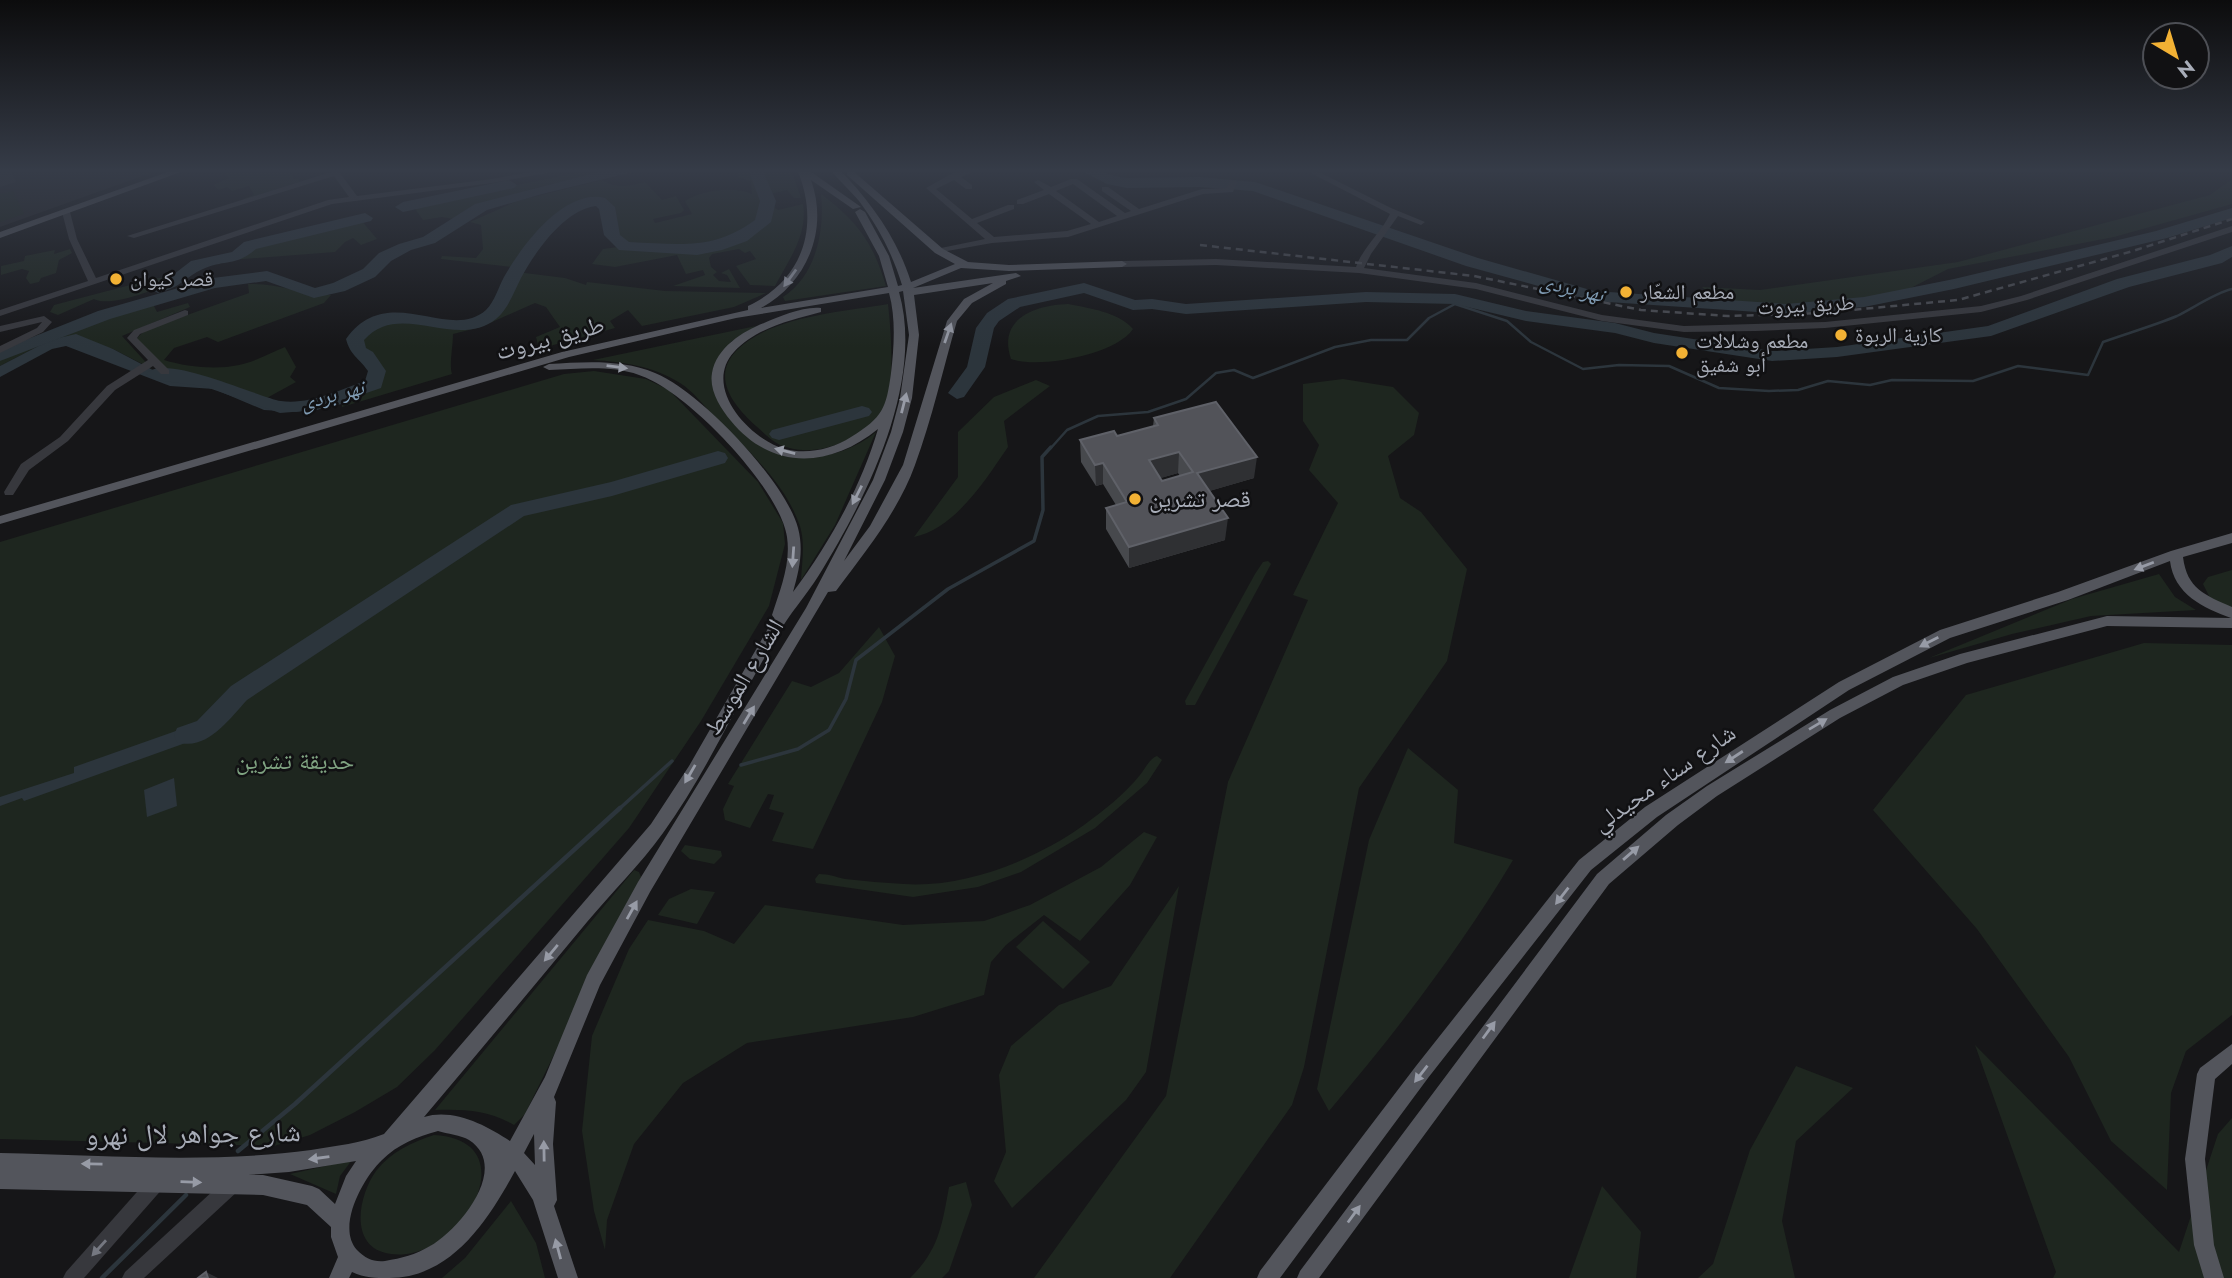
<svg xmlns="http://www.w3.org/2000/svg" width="2232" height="1278" font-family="Jost,'Noto Naskh Arabic',sans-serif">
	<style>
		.built { fill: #222225 }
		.green { fill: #1e261f }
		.water { fill: #2c353c }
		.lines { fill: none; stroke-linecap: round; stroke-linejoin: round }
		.stream-far2 { stroke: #2c353c; stroke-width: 2.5 }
		.stream-far1 { stroke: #2c353c; stroke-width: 3.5 }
		.stream { stroke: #2c353c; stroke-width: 4.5 }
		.river { fill: #2c353c; fill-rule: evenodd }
		.minor { fill: #37383d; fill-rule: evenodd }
		.major { fill: #53555c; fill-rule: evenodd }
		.rail { stroke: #4a4c52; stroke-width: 2.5; stroke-dasharray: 7 5; stroke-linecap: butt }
		.wall { fill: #47494d; fill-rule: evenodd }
		.shaded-wall { fill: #2f3033 }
		.building { fill: #525359; stroke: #5f6168; stroke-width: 2; fill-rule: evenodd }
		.oneway { fill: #979ba6 }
		.oneway2 { fill: #757881 }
		.poi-dot { fill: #f2b134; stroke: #111113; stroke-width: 2.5 }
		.labels { text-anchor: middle; stroke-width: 5; stroke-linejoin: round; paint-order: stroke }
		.far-poi-label { font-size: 21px; fill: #a8adb8; stroke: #111113; text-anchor: start }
		.far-water-label { font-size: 21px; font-style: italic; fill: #7f9bb3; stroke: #111113 }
		.far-street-label { font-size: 21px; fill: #a8adb8; stroke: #111113 }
		.street-label { font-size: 24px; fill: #a8adb8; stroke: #111113 }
		.poi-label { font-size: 24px; fill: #a8adb8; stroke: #111113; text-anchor: start }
		.park-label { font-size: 24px; fill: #7fa381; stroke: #111113 }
		.near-street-label { font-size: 28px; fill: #a8adb8; stroke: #111113 }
	</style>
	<rect width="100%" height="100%" fill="#161618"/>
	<polygon class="built" points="0,169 162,169 0,227"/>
	<g class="green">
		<polygon points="240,169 287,169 294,179 298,178 301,186 246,203 243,199 254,195 249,186 232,191 227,187 219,190 213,185 229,178 226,173"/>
		<path d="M 596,169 L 625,169 C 572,179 504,191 459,220 L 442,217 L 423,220 L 413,206 Z"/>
		<path d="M 735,169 L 752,169 L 760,198 L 778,210 L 803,204 C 808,234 789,260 775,286 L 750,285 L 736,266 L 756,259 L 750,251 L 745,253 L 739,249 L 712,254 L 709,258 L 711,267 L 717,272 L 713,275 L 719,281 L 731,282 L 727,275 L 721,273 L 729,269 L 740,288 L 673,286 L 705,275 L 703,270 L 686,274 L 677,255 L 615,267 L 592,264 L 603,249 L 626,246 C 603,234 618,228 611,210 C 609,204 605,202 599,200 C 565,193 533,244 513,267 L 441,259 L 442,256 L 476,258 L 483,249 L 481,225 L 470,222 L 517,201 L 602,180 C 617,189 629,186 645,182 L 662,200 L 676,196 L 684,210 L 681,213 L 653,219 L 655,223 L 692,214 L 685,201 C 702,190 733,186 752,194 L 751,181 L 738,177 Z"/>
		<polygon points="761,169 791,169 801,198 794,198 787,190 770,194"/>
		<polygon points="2232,179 2232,204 2114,237 1948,269 1899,294 1778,307 1718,302 1702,287 1760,290 1958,262 2210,195"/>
		<polygon points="13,191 24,214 0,222 0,194"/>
		<path d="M 821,194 C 857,221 873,242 886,286 L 785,301 L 783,297 C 816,276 825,230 821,194 Z"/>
		<polygon points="361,220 377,239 361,245 353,238 345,242 335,252 230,260 240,257 252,246"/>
		<polygon points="70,249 72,253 59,260 56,273 41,278 39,282 30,284 26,278 29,271 22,269 1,275 1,266 24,261 25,256 55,250 54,254"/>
		<path d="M 517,272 L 565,278 L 586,285 L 587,282 L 665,291 L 766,293 L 734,307 L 642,326 L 628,310 L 610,321 L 615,328 L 539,349 L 536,337 L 560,327 L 546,307 L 535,303 L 481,327 L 453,334 C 453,346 449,365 452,374 L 342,407 L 342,404 L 374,387 L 377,371 L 367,356 L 358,351 L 355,339 C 379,299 422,328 454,326 C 468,325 483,321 496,316 Z"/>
		<path d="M 157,278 L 177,278 C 161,289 109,308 94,299 L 58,315 L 50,312 L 54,305 Z"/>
		<path d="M 248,284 C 277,283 302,294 331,295 L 324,303 L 218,342 L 207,337 L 174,348 L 164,360 C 187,367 216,370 239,365 C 254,362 270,353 285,347 L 296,367 L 290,377 L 296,382 L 265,399 L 208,379 L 165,374 L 136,339 L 145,330 L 249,293 Z"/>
		<polygon points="152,302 157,312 188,303 190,307 122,336 152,369 113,349 50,340 0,366 0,359 49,338"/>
		<path d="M 888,304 C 891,332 896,385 883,410 C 875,426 859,436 843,442 C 824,450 806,453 786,447 C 774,444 765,434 756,426 C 734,406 710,377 737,350 C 771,316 843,312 888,304 Z"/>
		<path d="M 1068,304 C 1088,308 1119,312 1133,329 C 1116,355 1038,369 1011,359 C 997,318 1036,305 1068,304 Z"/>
		<path d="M 756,326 L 731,342 L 713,382 C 720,395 726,412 736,424 C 770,469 836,465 876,432 L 835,525 L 801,580 C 802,561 806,539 798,521 C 782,479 745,448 715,417 C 704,406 693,391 680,383 C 653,366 624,362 593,360 Z"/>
		<polygon points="594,371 646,379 669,390 758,482 783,523 785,544 769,606 701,721 629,828 435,1050 397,1087 355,1112 310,1135 274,1146 0,1139 0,542 564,374"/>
		<polygon points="1343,379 1393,387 1419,413 1414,435 1388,456 1400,498 1421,512 1467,569 1447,661 1359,788 1304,1067 1292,1105 1170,1278 1034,1278 1166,1096 1228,782 1308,600 1293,595 1338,503 1309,470 1319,445 1303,421 1303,384"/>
		<path d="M 1036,380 L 1050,386 L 1004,421 L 1008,447 C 986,479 955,529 914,537 L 958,477 L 958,432 L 994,397 Z"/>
		<polygon points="1268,561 1271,564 1195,705 1186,705 1185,701 1255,574 1263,562"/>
		<polygon points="2232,570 2232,610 2210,598 2203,584 2208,577"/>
		<polygon points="2159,574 2175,597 2196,610 2091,616 2012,634 1929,658 2072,599"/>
		<polygon points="879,627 895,656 882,702 813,849 772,841 784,813 769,809 774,795 768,794 750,828 725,820 723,809 734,786 728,784 792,681 811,687 839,673"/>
		<polygon points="2144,643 2232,645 2232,1015 2186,1051 2171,1093 2167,1190 2111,1141 2069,1057 1977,929 1873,810 1966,695"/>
		<path d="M 1408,748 L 1458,790 L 1454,843 L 1513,860 C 1460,949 1396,1032 1329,1111 L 1317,1089 L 1369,840 Z"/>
		<path d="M 1157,756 L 1162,760 L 1147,783 L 1095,828 L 1021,872 L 978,887 L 913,897 L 816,883 L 815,879 L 819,874 C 829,874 836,877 845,879 C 865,881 884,883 904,884 C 965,888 1035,860 1084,825 C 1103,811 1125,794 1140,775 C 1145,769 1149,759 1157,756 Z"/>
		<polygon points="1144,832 1157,837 1130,885 1080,941 1044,915 1006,945 991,962 984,995 913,1017 747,1043 683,1083 634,1144 607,1220 605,1250 594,1211 582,1131 592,1036 629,949 648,920 704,931 734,944 765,905 903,925 984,921 1030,905 1101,867"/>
		<polygon points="685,845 721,851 722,856 714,864 690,859 681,851"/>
		<path d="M 634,870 L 639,872 L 641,877 L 525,1114 L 514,1125 C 489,1110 463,1109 435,1110 Z"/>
		<polygon points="1179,886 1146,1072 1126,1100 1012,1208 994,1181 1006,1152 999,1075 1011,1046 1059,1005 1111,986"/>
		<polygon points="691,889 715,892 697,924 658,915 669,899"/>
		<polygon points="1043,921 1090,962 1063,989 1016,947"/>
		<polygon points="1975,1045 2179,1252 2218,1134 2232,1118 2232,1278 2053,1278 2056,1272"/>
		<polygon points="1796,1066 1853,1088 1796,1141 1782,1221 1795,1278 1698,1278 1713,1264 1750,1150"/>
		<path d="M 434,1135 C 530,1140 462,1263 391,1254 C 348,1249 358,1196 376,1171 C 391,1152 412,1142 434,1135 Z"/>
		<polygon points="352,1160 340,1176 336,1194 290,1174"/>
		<path d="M 966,1182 L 972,1205 L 949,1271 L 942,1278 L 910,1278 C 939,1250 942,1225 949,1187 Z"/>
		<polygon points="1602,1186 1641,1232 1636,1278 1569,1278"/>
		<polygon points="511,1201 536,1243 545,1278 442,1278 465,1258"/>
	</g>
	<g class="water">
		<polygon points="76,334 113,349 168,378 206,381 280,407 317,404 374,385 377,371 374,387 342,404 296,412 264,410 214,389 170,386 66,346 52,349 0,377 0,366 50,340"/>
		<polygon points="207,720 214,724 216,732 24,801 22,798 0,806 0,797 74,773 74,767"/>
		<polygon points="174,778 177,806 147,817 144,790"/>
	</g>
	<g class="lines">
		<path class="stream-far2" d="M 1050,449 L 1067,430 L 1098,416 L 1148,412 L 1186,399 L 1216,373 L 1234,370 L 1253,378 L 1335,347 L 1371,340 L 1407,340 L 1429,318 L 1455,304 L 1507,321 L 1531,342 L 1583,369 L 1619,365 L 1669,366 L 1719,388 L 1769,391 L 1798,390 L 1828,381 L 1870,385 L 1892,380 L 1973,381 L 2018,366 L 2088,375 L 2103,342 C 2128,333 2153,326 2177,316 C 2193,308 2217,292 2232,289"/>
		<g class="stream-far1">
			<polyline points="741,765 798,749 829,730 846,699 856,660 948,589 1034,541 1043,510 1042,457 1051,447"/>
			<polyline points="618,810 672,761"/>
		</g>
		<g class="stream">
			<polyline points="238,1151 295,1104 620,808"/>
			<polyline points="102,1278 186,1195"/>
		</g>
		<g class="river">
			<polygon points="610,169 636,169 633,172 542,194 487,210 435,243 411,250 391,261 375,277 345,291 314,298 266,281 215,288 110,319 0,361 0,350 98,311 213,278 267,271 315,288 333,283 363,269 379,253 399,244 423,237 475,204"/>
			<path d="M 748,169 L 762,169 L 776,201 L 771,222 L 747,241 L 722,250 L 697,255 L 619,250 L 604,235 L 599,209 L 596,206 C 564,210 535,252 521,278 C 514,292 508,309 496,319 C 455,351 400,299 364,340 L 366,348 L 373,352 L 386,371 L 381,388 L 317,410 L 280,413 L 203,386 L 155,380 L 146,374 C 163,352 257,397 281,401 C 309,405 340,390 365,381 L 368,371 C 359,358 350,355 346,339 C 388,280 449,343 486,310 C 495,301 498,288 504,277 C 521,247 564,188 605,198 L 615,207 L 620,235 L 629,242 C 679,244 713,251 755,220 L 760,201 Z"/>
			<path d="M 1078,169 C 1099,168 1108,176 1127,178 L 1200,177 L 1255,182 L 1478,258 L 1594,291 L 1786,304 L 1864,297 L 1954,279 L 2156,231 L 2232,208 L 2232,218 L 2167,238 L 1954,289 L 1864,307 L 1786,314 L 1593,301 L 1466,266 L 1253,191 L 1200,187 L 1127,188 L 1107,184 Z"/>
			<polygon points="509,180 517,185 514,188 403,212 395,207 403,202"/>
			<path d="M 365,213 L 373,218 L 371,221 L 256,249 C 235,267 225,259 203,269 C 185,277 182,287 158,293 L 149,288 L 152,284 L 169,278 L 191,261 L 232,252 L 244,242 Z"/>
			<polygon points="2232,246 2232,257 2222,263 2129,287 1991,336 1837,357 1772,361 1654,343 1615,333 1526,321 1455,304 1366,302 1186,314 1152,309 1133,310 1084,293 1020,307 999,321 994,328 985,367 964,397 957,399 948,393 967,367 976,328 987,313 1008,299 1084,283 1135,300 1152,299 1186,304 1366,292 1455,294 1526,311 1615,323 1654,333 1772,351 1837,347 1988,326 2117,279 2210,255"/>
			<polygon points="862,406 869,408 872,412 869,416 779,440 772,438 769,434 772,430"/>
			<path d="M 718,451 L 725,453 L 728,458 L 725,463 L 612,496 L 524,516 L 247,700 C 230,718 207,752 177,742 L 174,735 L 177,728 L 197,721 L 231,686 L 511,505 L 611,482 Z"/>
		</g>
		<g class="minor">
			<polygon points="329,169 337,169 357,196 492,179 546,169 562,169 558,171 492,183 332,204 0,316 0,310 88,281 69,239 62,212 63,210 70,212 77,239 96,278 328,200 349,197 334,176 134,238 127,236 331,172"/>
			<path d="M 967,169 L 993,169 L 989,171 L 975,171 L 961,177 L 972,185 L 972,189 L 966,189 L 954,180 L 936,189 L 972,219 L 1008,205 L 1014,205 L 1014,209 L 977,223 L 994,237 L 1067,231 L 1091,224 L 1049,194 L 1023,204 L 1017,204 L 1017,200 L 1044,190 L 1034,182 L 1038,180 L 1051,187 L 1071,179 L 1077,179 L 1125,213 L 1131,211 L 1102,191 L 1102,187 L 1108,187 L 1139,209 L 1202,189 L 1227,188 L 1230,180 L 1237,182 L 1233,192 L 1203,194 L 1068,237 L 992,243 L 936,253 L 936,249 L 985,239 L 926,188 L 951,174 ZM 1073,184 L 1117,216 L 1099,222 L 1056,191 Z"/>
			<path d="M 1303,169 L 1313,169 L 1391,208 L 1425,222 L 1421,225 L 1398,216 L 1371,254 L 1364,268 L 1476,283 L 1602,315 L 1684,326 L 1825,322 L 1981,306 L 2021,296 L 2232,226 L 2232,232 L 2027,300 L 1981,312 L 1825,328 L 1756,331 L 1684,332 L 1602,321 L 1476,289 L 1359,273 L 1216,265 L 1122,267 L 1118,264 L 1122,261 L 1216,259 L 1356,267 C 1363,247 1381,233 1390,214 Z"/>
			<polygon points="185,310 188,311 188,315 140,334 137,338 169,370 169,374 161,374 153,366 115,390 68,441 29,470 13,495 5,495 4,492 21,464 60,437 107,386 148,360 127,338 134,330"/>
			<polygon points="44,316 52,322 43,332 0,353 0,346 37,328 42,322 0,332 0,326"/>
			<polygon points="158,1173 164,1175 166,1181 164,1187 84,1278 63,1278 66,1272 152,1175"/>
			<polygon points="233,1176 239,1178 241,1184 239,1190 144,1278 122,1278 125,1272 227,1178"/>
		</g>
		<g class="major">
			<polygon points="176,169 189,169 0,238 0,232"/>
			<path d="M 797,169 L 807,169 L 861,207 L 853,209 L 811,180 C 829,230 807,283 761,308 L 888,287 L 879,256 L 855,212 L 860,209 L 865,212 L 889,256 L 898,286 L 902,285 C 893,255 878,226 859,201 C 850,190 838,180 830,169 L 839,169 C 871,202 897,238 911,282 L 955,264 L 935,253 L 847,175 L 847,171 L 853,171 L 943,249 L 968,262 L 1009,265 L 1122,261 L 1127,264 L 1122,267 L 1009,271 L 961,268 L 913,288 L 1016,273 L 1021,276 L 1006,281 L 1006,284 L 972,303 L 957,321 C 943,369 932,419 915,465 C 898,512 865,552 836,591 L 828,592 L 650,892 L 600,985 L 554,1097 L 556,1102 L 553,1144 L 557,1200 L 554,1206 L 578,1278 L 558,1278 L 533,1200 L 515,1171 C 489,1219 452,1278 389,1278 C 375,1278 365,1278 352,1272 L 349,1278 L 329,1278 L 338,1257 L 331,1237 L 331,1227 L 307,1205 L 263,1195 L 0,1189 L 0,1153 C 103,1155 208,1164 311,1150 C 335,1146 362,1143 384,1134 L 651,824 L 689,766 L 774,618 L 772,615 C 780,590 791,564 787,537 C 780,488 686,390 639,375 C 611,365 579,369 549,370 L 543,367 L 549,364 C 584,362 622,359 655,373 C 699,390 786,482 798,528 C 804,550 799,571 793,592 C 829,544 861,487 878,429 C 830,468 772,471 731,421 C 720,408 709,390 712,373 C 716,348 743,331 764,323 C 780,316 804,306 821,308 L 821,312 C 791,320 756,328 734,352 C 702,387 749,439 785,449 C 807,455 832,449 851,437 C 883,417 886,409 891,373 C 894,347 896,318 889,293 L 736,318 L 569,357 L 0,524 L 0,516 L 562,352 L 748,310 L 748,306 C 805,279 820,224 797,169 ZM 993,283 L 964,299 L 947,321 L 903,465 L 870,526 L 844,561 L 885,480 L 903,432 L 912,398 L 919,335 L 914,295 ZM 903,291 L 909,335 L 900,398 L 891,432 L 873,480 L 806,608 L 638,882 L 587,975 L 545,1077 L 510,1141 C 486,1125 453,1108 424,1117 C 479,1052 533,987 587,922 C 612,892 640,865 663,833 C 707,772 738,701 777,636 C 789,614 806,596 819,575 C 866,499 925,383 899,292 ZM 438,1131 C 447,1134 461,1135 469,1140 C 511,1167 459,1230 430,1246 C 415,1255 402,1258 385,1261 C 373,1262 366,1259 357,1250 C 336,1227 363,1178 382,1160 C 398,1144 417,1137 438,1131 ZM 534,1134 L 535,1165 L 524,1153 ZM 356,1161 L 346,1176 L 335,1204 L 319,1189 L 312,1186 L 263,1175 L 248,1175 L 289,1172 Z"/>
			<path d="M 2232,533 L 2232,543 L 2183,557 C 2187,589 2205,595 2232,607 L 2232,628 L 2107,626 L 1967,663 L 1903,685 L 1840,718 L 1717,796 L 1678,825 L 1609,884 L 1319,1278 L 1297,1278 L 1300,1271 L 1597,874 L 1666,815 L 1707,786 L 1830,710 L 1893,677 L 1960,654 L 2107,616 L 2231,618 C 2203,608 2174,594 2170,561 L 2068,600 L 1950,638 L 1849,690 L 1657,817 L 1591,870 L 1428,1078 L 1280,1278 L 1257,1278 L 1260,1271 L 1416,1066 L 1579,860 L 1645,807 L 1839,682 L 1940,630 L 2058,592 L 2171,551 Z"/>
			<polygon points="2232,1044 2232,1064 2215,1079 2205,1159 2214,1245 2224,1278 2204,1278 2194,1245 2185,1159 2197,1074 2200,1068"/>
		</g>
		<polyline class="rail" points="1200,245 1474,276 1641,310 1728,316 1819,313 1958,300 2133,251 2232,219"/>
	</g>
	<path class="wall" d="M 1154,418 L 1254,478 L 1209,491 L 1225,540 L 1129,568 L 1106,529 L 1106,508 L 1116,505 L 1103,484 L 1096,486 L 1081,462 L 1080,440 L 1117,436 L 1153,426 ZM 1178,473 L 1180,476 L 1162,481 L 1160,478 Z"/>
	<g class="shaded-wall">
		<polygon points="0,169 10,169 16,182 0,187"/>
		<polygon points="1179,452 1178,473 1148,482 1149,460"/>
		<polygon points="1257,457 1254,478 1196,495 1197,473"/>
		<polygon points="1103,463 1103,484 1096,486 1095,465"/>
		<polygon points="1228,518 1225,540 1129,568 1129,547"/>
		<polygon points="206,1272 218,1278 208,1278"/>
	</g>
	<g class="building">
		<path d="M 1216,402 L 1257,457 L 1197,473 L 1228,518 L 1129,547 L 1106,508 L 1127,502 L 1103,463 L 1095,465 L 1080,440 L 1114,431 L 1117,436 L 1158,425 L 1154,418 ZM 1179,452 L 1193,472 L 1162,481 L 1149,460 Z"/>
		<polygon points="206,1272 208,1278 198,1278"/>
	</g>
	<defs><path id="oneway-solid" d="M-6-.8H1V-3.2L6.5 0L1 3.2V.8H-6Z" transform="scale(1.75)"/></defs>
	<g class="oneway">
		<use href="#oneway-solid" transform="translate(790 278) rotate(126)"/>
		<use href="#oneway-solid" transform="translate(948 333) rotate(-71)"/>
		<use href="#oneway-solid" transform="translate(617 367) rotate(7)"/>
		<use href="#oneway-solid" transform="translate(904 403) rotate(-76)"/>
		<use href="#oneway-solid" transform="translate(785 451) rotate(-166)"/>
		<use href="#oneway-solid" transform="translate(857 495) rotate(117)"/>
		<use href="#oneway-solid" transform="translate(793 557) rotate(94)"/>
		<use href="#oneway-solid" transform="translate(2144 566) rotate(159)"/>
		<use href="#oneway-solid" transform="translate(1929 642) rotate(153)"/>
		<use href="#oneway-solid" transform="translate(749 715) rotate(-59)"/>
		<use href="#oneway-solid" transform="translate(1818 724) rotate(-31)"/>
		<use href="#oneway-solid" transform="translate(1734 757) rotate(147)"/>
		<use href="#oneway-solid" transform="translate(690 774) rotate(120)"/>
		<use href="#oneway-solid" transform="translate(1631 853) rotate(-41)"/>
		<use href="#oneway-solid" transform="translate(1562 896) rotate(128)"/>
		<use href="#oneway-solid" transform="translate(632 910) rotate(-61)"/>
		<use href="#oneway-solid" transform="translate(551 953) rotate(130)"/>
		<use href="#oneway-solid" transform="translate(1489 1030) rotate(-54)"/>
		<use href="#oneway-solid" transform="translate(1421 1074) rotate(128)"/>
		<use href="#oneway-solid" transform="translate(544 1151) rotate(-91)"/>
		<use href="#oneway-solid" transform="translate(319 1158) rotate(172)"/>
		<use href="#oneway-solid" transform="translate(92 1164) rotate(-179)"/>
		<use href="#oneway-solid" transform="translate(191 1182) rotate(2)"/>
		<use href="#oneway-solid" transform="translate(1354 1214) rotate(-54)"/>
		<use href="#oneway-solid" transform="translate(558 1249) rotate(-105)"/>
	</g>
	<use class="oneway2" href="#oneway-solid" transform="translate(99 1248) rotate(132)"/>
	<linearGradient id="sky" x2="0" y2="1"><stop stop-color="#0c0c0d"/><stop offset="0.49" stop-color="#363c48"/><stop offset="1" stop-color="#363c48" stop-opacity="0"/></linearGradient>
	<rect width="2232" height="348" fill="url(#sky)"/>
	<g class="poi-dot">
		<circle cx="116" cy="279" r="7"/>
		<circle cx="1626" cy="292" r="7"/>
		<circle cx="1841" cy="335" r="7"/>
		<circle cx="1682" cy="353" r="7"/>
		<circle cx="1135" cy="499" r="7"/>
	</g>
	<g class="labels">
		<g class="far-poi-label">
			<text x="130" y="286">قصر كيوان</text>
			<text x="1640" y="299">مطعم الشعّار</text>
			<text x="1855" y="342">كازية الربوة</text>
			<text x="1696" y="348">مطعم وشلالات<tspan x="1696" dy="24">أبو شفيق</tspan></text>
		</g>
		<g class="far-water-label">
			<text transform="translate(1572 288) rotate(13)" y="7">نهر بردى</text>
			<text transform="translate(332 395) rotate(-15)" y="7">نهر بردى</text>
		</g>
		<g class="far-street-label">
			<text transform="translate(1806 305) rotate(-3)" y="7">طريق بيروت</text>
		</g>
		<g class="street-label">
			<text transform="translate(550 338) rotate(-15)" y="8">طريق بيروت</text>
			<text transform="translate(744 677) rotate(-59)" y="8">الشارع الموسط</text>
			<text transform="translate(1664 778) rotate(-35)" y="8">شارع سناء محيدلي</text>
		</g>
		<g class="poi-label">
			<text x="1149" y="507">قصر تشرين</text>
		</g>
		<g class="park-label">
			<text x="295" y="769">حديقة تشرين</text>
		</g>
		<g class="near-street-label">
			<text transform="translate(193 1133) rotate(-1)" y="10">شارع جواهر لال نهرو</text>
		</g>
	</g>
	<g transform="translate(2176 56) rotate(142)"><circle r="33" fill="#111113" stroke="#4d4f55" stroke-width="2"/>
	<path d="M0-5L12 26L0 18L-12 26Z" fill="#f2b134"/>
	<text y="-10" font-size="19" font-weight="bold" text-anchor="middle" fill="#a8adb8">N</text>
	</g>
</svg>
